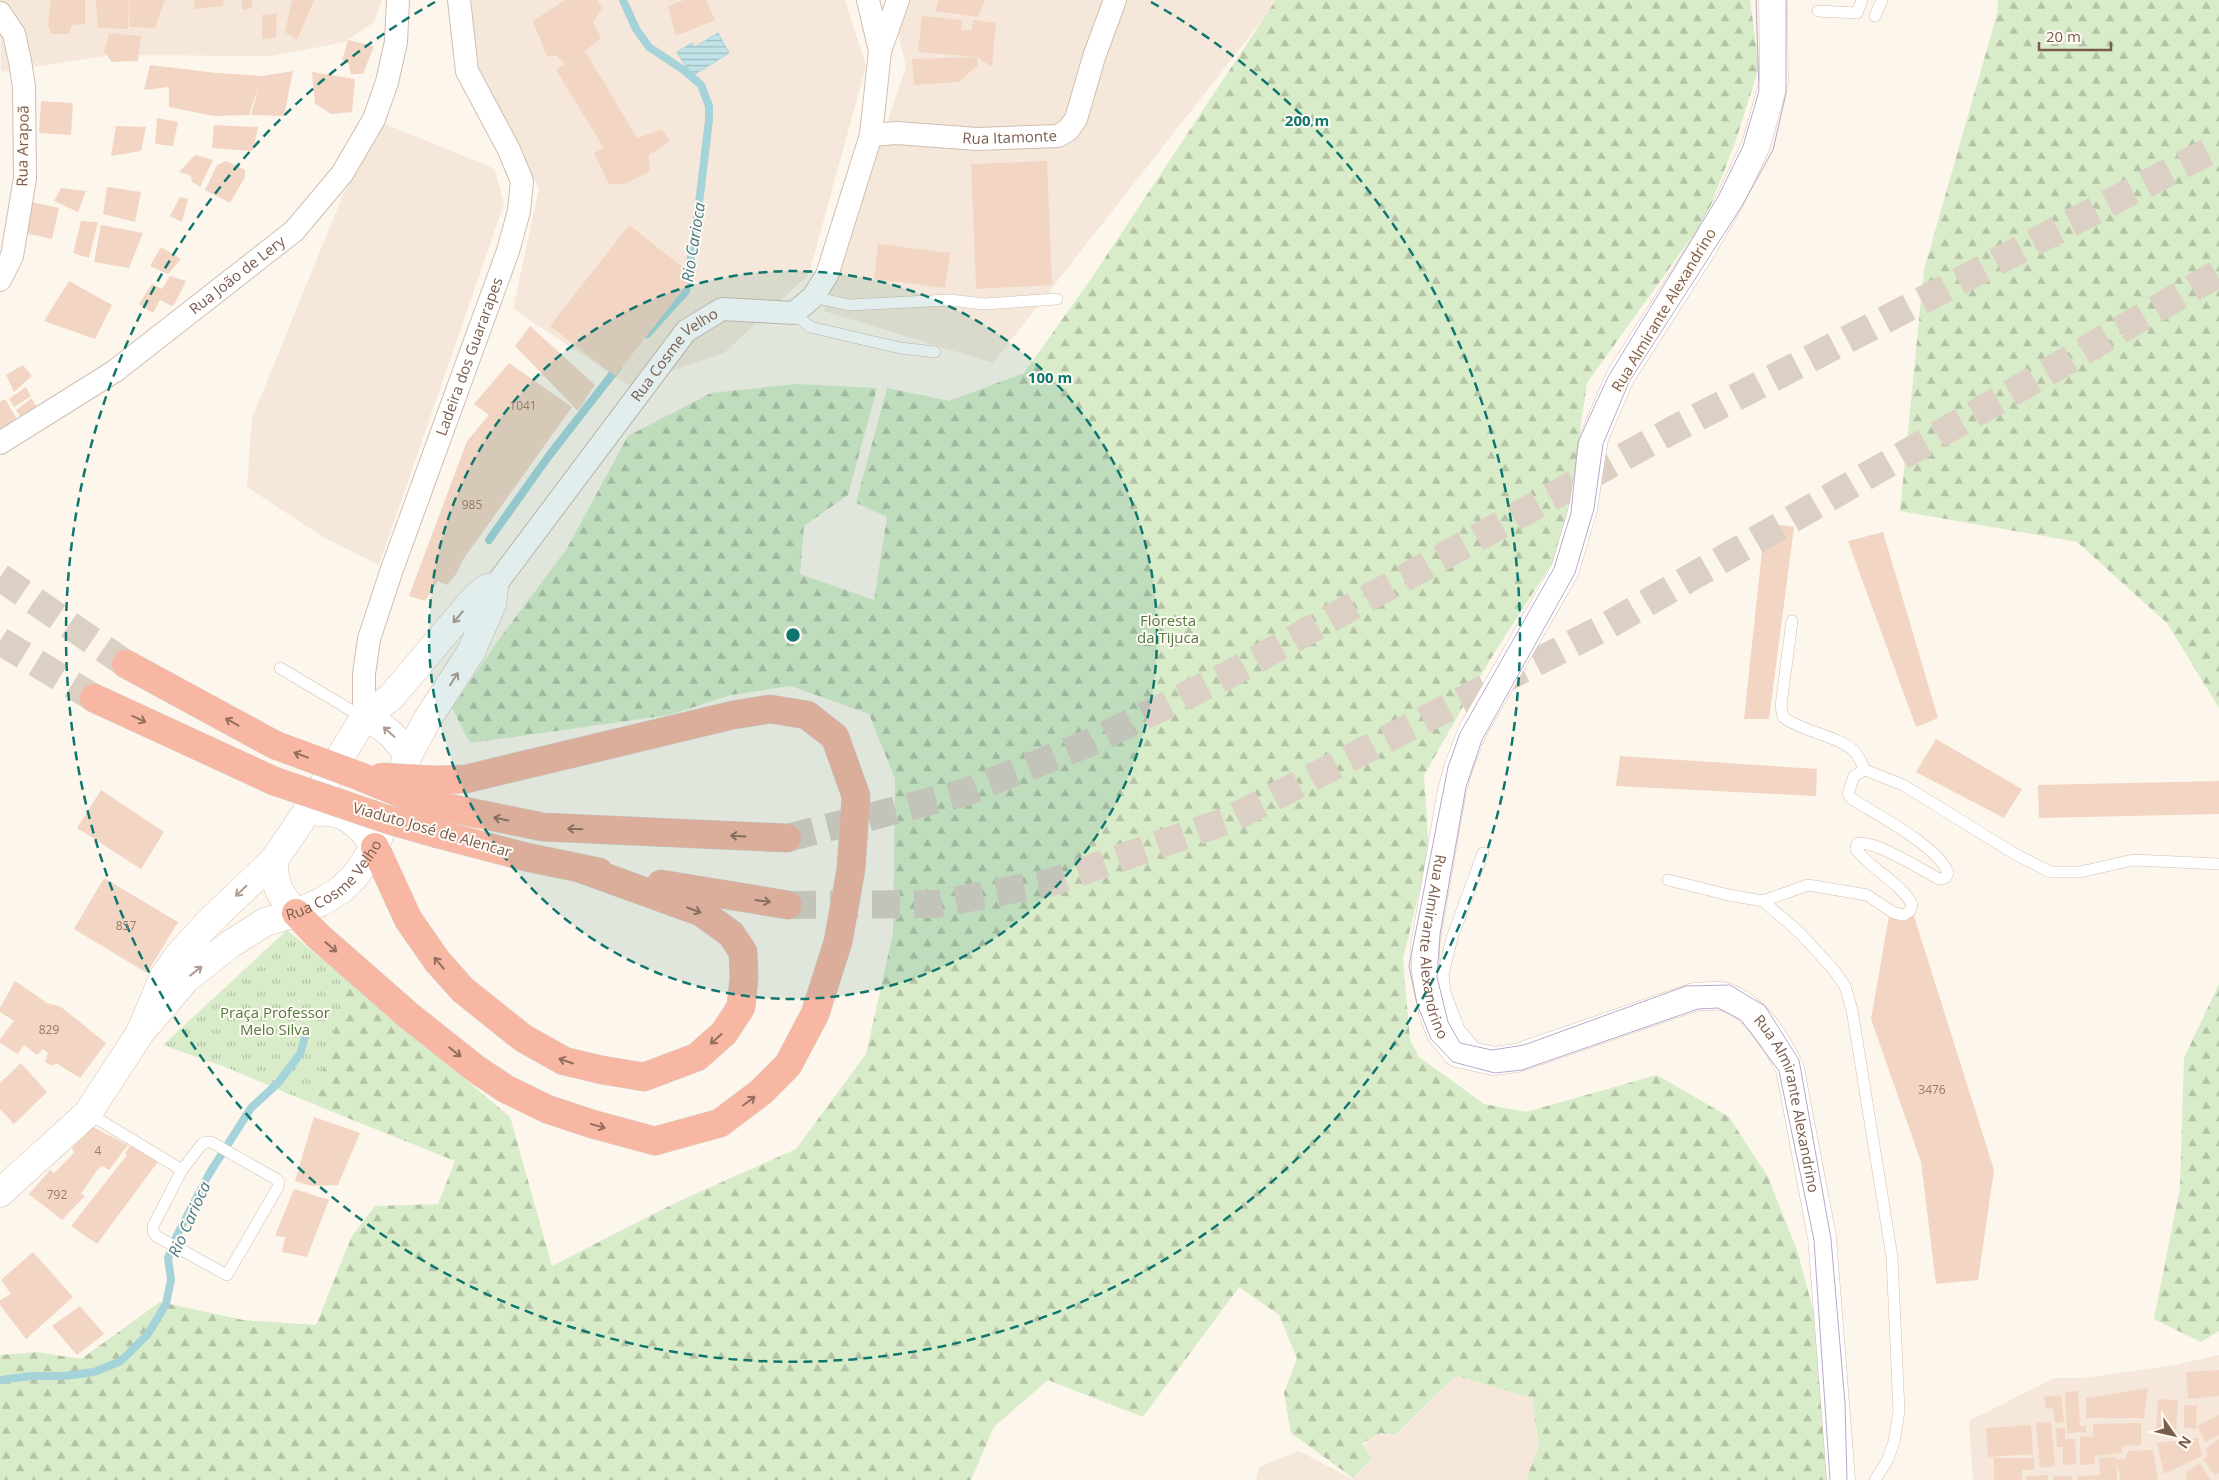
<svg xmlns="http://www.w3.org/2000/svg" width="2219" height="1480" font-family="'Open Sans',sans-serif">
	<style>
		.residential { fill: #f5e8da }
		.grass { fill: url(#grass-tufts) }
		.forest { fill: url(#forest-firs) }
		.water { fill: url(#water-rules); stroke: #a5d3da }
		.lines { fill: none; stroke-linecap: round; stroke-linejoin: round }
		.stream { stroke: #a5d3da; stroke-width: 8 }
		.building { fill: #f3d5c3 }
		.highway-tunnel { stroke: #dcd0c4; stroke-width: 28; stroke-dasharray: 28 14; stroke-linecap: butt }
		.lane-casing { stroke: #d1beb0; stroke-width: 12 }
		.street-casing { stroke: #d1beb0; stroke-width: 24 }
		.secondary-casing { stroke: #d6c0b0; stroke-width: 29 }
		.highway-casing { stroke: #dad1cd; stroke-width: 29 }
		.lane { stroke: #fff; stroke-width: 11 }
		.street { stroke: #fff; stroke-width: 22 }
		.secondary { stroke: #fff; stroke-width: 28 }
		.highway { stroke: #f7b7a3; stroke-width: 28 }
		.tram { stroke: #b9a8c9; stroke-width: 1 }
		.highway-bridge-casing { stroke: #dad1cd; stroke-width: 29; stroke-linecap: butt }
		.highway-bridge { stroke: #f7b7a3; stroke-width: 28 }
		.oneway { stroke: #af9d94 }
		.oneway2 { stroke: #936e5e }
		.ring { fill: none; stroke: #0f766e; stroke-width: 2.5; stroke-dasharray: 9 6 }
		.labels { text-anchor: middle; stroke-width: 4; stroke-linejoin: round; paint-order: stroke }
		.number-label { font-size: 12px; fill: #987a6a }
		.street-label { font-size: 15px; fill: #7a5c4d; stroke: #fffaf3 }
		.park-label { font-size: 15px; fill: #537a41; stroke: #fffaf3 }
		.water-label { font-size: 16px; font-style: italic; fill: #437c86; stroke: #fffaf3 }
		.centre { fill: #0f766e; stroke: #fffaf3; stroke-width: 2.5 }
		.ring-label { font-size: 15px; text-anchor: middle; font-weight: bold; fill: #0f766e; stroke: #fffaf3; stroke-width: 4; stroke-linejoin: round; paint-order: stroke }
	</style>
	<defs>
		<pattern id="grass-tufts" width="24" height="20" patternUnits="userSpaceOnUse" patternTransform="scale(1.25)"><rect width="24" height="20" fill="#d8ecc9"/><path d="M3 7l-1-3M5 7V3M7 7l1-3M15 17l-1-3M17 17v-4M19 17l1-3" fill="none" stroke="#b4c2a5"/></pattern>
		<pattern id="forest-firs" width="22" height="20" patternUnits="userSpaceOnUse" patternTransform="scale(1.25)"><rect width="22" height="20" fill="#d8ecc9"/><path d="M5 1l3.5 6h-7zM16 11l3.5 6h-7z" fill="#b4c2a5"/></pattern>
		<pattern id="water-rules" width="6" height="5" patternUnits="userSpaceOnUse" patternTransform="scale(1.25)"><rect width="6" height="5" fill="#bfe3e8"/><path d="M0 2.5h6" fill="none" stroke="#a0bbbe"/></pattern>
	</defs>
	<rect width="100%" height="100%" fill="#fdf6ec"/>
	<g class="residential">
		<polygon points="0,0 382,0 374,22 345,42 272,56 112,55 1,72"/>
		<polygon points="466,0 845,0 866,66 809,274 724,353 628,385 513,309 539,189 466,43"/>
		<polygon points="890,0 1278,0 993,363 824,311 906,67"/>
		<polygon points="381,122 495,169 504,204 379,565 323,537 247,487 252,418 343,195"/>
		<polygon points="2219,1355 2219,1480 1973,1480 1969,1421 2054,1378 2086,1378 2174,1365"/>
		<polygon points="1456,1376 1532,1398 1539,1446 1526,1480 1256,1480 1259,1467 1299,1451 1353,1479 1372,1459 1363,1445 1380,1433 1395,1436"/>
	</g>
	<polygon class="grass" points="287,930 348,981 313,1104 225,1067 163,1045"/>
	<g class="forest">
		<polygon points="1276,0 1750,0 1759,67 1735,143 1706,217 1587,383 1563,546 1491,658 1424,775 1429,851 1403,959 1410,1040 1419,1057 1484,1104 1526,1112 1657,1075 1729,1117 1768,1177 1798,1253 1825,1355 1835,1480 1526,1480 1539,1446 1532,1398 1456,1376 1395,1435 1380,1433 1362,1444 1372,1459 1353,1478 1291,1433 1284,1393 1297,1358 1279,1315 1239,1287 1143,1417 1048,1380 994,1427 971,1480 0,1480 0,1355 37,1352 81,1359 160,1302 243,1320 316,1325 352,1236 375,1206 438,1204 455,1161 313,1104 348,981 510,1117 552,1266 675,1203 796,1149 866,1054 893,933 895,779 869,714 791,686 731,695 669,715 470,743 452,708 497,642 566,550 628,436 711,393 796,384 877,388 848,495 804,526 800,574 874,600 887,517 856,503 887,388 949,401 1024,373 1091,279"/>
		<polygon points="1998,0 2219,0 2219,708 2167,623 2077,542 1900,511 1924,270 1997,14"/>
		<polygon points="2219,984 2219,1331 2201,1342 2154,1319 2180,1188 2184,1058"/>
	</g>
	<polygon class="water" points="718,33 729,53 692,76 677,52 692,43 695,47"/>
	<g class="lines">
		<g class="stream">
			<polyline points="623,0 636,29 649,47 685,71 701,85 709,106 709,120 700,195 686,291 647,334"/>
			<polyline points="489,540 548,457 618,367"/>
			<polyline points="0,1380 31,1376 64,1376 94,1372 121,1361 148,1334 166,1304 171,1280 168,1258 177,1235 209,1174 251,1108 278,1083 300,1054 307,1030"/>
		</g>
	</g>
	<g class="building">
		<polygon points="51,0 85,0 85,24 72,25 69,34 51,34 48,25"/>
		<polygon points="96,0 129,0 128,29 98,28"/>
		<polygon points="130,0 165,0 155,28 129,27"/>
		<polygon points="195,0 224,0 223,6 194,9"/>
		<polygon points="241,0 252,0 252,8 243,10"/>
		<polygon points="292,0 314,0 297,40 285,32"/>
		<polygon points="565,0 597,0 602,8 593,23 601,38 585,51 637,138 662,129 670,141 649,155 650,171 625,184 609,184 594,153 604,148 556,70 565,64 556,55 547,57 533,21"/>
		<polygon points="684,0 706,0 715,20 676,36 668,6"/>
		<polygon points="939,0 985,0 978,17 935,11"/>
		<polygon points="277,13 276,37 262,39 262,15"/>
		<polygon points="922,16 962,20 961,30 972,30 973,20 996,23 992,67 977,57 918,52"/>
		<polygon points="109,33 141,36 138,61 112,62 104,52"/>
		<polygon points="348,40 374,46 363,74 351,74 349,64 342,60"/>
		<polygon points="977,57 978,65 959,82 914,85 912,59"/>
		<polygon points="150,65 217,73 262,76 293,71 284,116 251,115 260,82 249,115 214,116 169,107 169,87 144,90"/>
		<polygon points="312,72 355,79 352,112 331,114 315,104"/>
		<polygon points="41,101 73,103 71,135 39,133"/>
		<polygon points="157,118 178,122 173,146 155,144"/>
		<polygon points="214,125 258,127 253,151 212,148"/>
		<polygon points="116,126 146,127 141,151 111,156"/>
		<polygon points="195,155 213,160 200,187 192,182 191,176 179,172"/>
		<polygon points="226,161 245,170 245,177 230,203 205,190 217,165"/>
		<polygon points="1047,161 1052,285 976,289 971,164"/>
		<polygon points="107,187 141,192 135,222 103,214"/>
		<polygon points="61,188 86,191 78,212 54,201"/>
		<polygon points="180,197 188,199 182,222 170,216"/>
		<polygon points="27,201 59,208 52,239 20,232"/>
		<polygon points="81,221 98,222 89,258 73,253"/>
		<polygon points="101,225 143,233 129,268 94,262"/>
		<polygon points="629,225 694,276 615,376 550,326"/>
		<polygon points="878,244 950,253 945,288 874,279"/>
		<polygon points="161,247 181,259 168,274 150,266"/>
		<polygon points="170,276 186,281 175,303 172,306 160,300 153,313 139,304 152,284 162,289"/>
		<polygon points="69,281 112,305 95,339 44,321"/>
		<polygon points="530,326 595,385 578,411 515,346"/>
		<polygon points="509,363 572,407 462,561 457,573 447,585 438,581 425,601 409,596 467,441 489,415 474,404"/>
		<polygon points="23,365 32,376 14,392 6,375"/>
		<polygon points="26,387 31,396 14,407 9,399"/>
		<polygon points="32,398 38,409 24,422 16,410"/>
		<polygon points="5,399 20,424 0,435 0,402"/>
		<polygon points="1765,523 1794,527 1769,719 1744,719"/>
		<polygon points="1883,532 1938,718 1916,727 1848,541"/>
		<polygon points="1936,739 2022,789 2004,818 1916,772"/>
		<polygon points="1620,756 1817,769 1816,796 1616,786"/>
		<polygon points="2219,781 2219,814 2039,818 2038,785"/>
		<polygon points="101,790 164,832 141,869 77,828"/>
		<polygon points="104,878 178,922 147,973 74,929"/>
		<polygon points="1889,916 1914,916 1994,1170 1978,1280 1936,1284 1921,1162 1871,1019"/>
		<polygon points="15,981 47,1003 61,1007 106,1043 80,1078 56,1063 53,1066 45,1062 48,1053 43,1049 37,1055 24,1045 18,1054 0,1043 0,1039 14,1021 0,1012 0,1008"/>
		<polygon points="21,1063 47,1092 14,1124 0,1109 0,1083"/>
		<polygon points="314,1117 360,1133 338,1185 312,1186 295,1181"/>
		<polygon points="93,1127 128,1145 109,1170 102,1166 97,1170 81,1194 85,1196 62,1220 29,1194 50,1170 54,1173 74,1153 72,1148"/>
		<polygon points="130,1146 160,1159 97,1244 71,1226 127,1155 125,1153"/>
		<polygon points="294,1189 329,1200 307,1257 282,1252 285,1237 275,1236"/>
		<polygon points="33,1252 73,1297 26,1339 0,1305 0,1300 11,1294 1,1280"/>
		<polygon points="80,1306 104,1334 77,1355 52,1326"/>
		<polygon points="2219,1370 2219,1396 2188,1399 2186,1372"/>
		<polygon points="2148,1388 2144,1418 2086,1418 2086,1398"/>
		<polygon points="2078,1391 2080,1426 2086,1426 2086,1432 2067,1433 2065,1392"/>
		<polygon points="2061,1395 2064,1422 2055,1423 2053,1408 2046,1409 2044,1397"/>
		<polygon points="2158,1399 2178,1400 2176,1435 2156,1433"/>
		<polygon points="2184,1405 2197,1405 2196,1429 2184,1428"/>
		<polygon points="2219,1415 2219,1435 2205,1442 2197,1426"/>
		<polygon points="2051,1422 2055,1466 2040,1468 2036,1423"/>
		<polygon points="2141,1423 2141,1445 2121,1446 2122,1453 2094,1456 2095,1464 2080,1465 2080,1436 2093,1437 2093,1424"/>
		<polygon points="2031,1425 2033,1454 1988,1457 1986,1428"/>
		<polygon points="2056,1428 2065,1428 2065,1439 2075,1439 2076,1464 2063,1465 2063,1447 2057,1447"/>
		<polygon points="2198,1438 2202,1456 2164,1474 2157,1443"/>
		<polygon points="2219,1438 2219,1473 2215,1476 2203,1459 2208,1455 2205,1450"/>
		<polygon points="2153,1450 2158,1480 2121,1480 2116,1460 2117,1480 2078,1480 2078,1476 2100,1475 2099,1458 2116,1457 2116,1459 2125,1459 2128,1451"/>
		<polygon points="1994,1458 2034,1458 2034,1470 2022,1470 2022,1480 1994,1480"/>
		<polygon points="2200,1463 2211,1480 2184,1480 2188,1478 2185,1473"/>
		<polygon points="2048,1475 2048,1480 2025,1480 2027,1476"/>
		<rect x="2053" y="1476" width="19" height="4"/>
	</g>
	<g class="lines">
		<g class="highway-tunnel">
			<polyline points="0,577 126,664"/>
			<polyline points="0,641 94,698"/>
			<polyline points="787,838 963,793 1089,743 1228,675 1669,432 2219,146"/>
			<polyline points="788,905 937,904 1052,882 1229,820 1603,628 2219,273"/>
		</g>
		<g class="lane-casing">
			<g id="lane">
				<polyline points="1818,11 1857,13 1862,0"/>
				<polyline points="1875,16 1882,0"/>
				<polyline points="813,297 849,305 950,300 984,304 1057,299"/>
				<polyline points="794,313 810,327 900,348 935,352"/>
				<path d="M 1792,621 L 1781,706 L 1783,717 C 1804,733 1838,735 1855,752 C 1859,757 1862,764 1865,770"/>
				<polyline points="280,668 364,718"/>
				<polyline points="1668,880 1729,895 1763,901 1799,932 1833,969 1845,986 1852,1010 1892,1257 1899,1411 1894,1442 1887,1461 1875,1480"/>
				<path d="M 1763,901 L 1808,885 L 1867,895 L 1894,913 L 1904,915 L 1910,911 L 1912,904 C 1898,880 1872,871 1856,849 L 1857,844 C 1873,838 1923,871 1939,879 L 1945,878 L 1948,873 C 1938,846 1877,815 1852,799 L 1848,794 L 1854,776 L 1865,770 L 1903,785 L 2015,854 L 2050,872 L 2080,872 L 2133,860 L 2219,864"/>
				<polyline points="1479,1053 1459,1029 1445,993 1443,974 1452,938 1483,853"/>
				<polyline points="88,1113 182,1170"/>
				<polygon points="206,1142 211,1142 276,1179 279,1182 278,1187 227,1275 156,1236 153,1231 153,1226 182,1170 202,1144"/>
			</g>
		</g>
		<g class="street-casing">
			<g id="street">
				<polyline points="0,13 14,34 20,61 24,87 25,178 12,256 0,280"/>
				<polyline points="880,51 898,0"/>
				<path id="s1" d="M 871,135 L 897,133 L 977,139 L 1058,136 L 1068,130 L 1076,119 L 1094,57 L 1115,0"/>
				<path id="s2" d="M 0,443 L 115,371 L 294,231 L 342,174 L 374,119 L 387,82 L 396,42 L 398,0"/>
				<path id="s3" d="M 494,587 L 686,331 L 722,309 L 794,313 L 813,297 L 827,275 L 871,135 L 880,51 L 868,0"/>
				<path id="s4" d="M 364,718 L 364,674 L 369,639 L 391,572 L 508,251 L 519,211 L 522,181 L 509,150 L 467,71 L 459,0"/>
			</g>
		</g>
		<g class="secondary-casing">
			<g id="secondary">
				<path id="s5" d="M 1773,0 L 1774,81 L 1756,145 L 1729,202 L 1702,249 L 1620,377 L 1594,438 L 1583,509 L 1565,570 L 1473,730 L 1460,763 L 1452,790 L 1425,945 L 1426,972 L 1433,1013 L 1441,1033 L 1457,1053 L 1494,1061 L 1517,1058 L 1694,997 C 1703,997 1717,994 1726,997 C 1757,1008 1777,1041 1790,1069 L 1822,1237 L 1841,1480"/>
				<path d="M 364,718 C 385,725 396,738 408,755"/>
				<path d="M 320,812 C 346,810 362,827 375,847"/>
				<path d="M 274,860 C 274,885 279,894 296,913"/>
				<path id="s6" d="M 0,1193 L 88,1113 L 140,1033 L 186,979 L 229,945 L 265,922 L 296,913 L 321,902 L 342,889 L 355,876 L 375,847 L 408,755 L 427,720 L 471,652 L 492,604 L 494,587 L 487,588 L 473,600 L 391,697 L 364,718 L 306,813 L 274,860 L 208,923 L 178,956 L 164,976 L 140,1033"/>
			</g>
		</g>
		<g class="highway-casing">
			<g id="highway">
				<polyline points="126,664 275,745"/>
				<polyline points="94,698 274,781"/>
				<polyline points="459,810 543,827 787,838"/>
				<polyline points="438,834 526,857 599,872"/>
				<polyline points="375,847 408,919 437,961 463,990 523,1038 564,1061 602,1070 644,1077 697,1057 724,1033 741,1007 744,978 743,952 731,934 701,912 582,869"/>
				<polyline points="661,884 788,905"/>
				<polyline points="296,913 318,936 408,1015 476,1069 506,1089 547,1109 592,1124 655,1141 720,1123 761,1092 788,1065 815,1014 838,942 851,869 856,796 835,737 807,715 770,709 733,715 466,779"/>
			</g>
		</g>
		<use href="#lane" class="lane"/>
		<use href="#street" class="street"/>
		<use href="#secondary" class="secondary"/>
		<use href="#highway" class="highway"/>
		<g class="tram">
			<polyline points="1756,0 1759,91 1743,146 1719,195 1608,377 1578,442 1571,513 1554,568 1460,733 1448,767 1409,966 1417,1004 1431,1039 1453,1062 1495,1073 1522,1070 1698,1009 1718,1008 1741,1020 1779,1071 1814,1240 1830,1480"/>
			<polyline points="1786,0 1786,93 1773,150 1740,209 1629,382 1603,444 1594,509 1575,573 1482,740 1466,787 1440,934 1437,977 1448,1022 1460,1043 1492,1050 1524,1045 1686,986 1730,985 1765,1006 1799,1060 1831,1239 1845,1403 1847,1480"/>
		</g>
		<g class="highway-bridge-casing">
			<g id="highway-bridge">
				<polyline points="275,745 359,776 417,800 459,810"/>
				<polyline points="381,777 435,780 466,779"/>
				<polyline points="274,781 389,820 438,834"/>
			</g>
		</g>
		<use href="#highway-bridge" class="highway-bridge"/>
	</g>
	<defs><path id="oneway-shaft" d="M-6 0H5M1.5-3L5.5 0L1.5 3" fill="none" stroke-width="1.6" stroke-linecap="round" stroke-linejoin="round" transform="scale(1.25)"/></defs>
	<g class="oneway">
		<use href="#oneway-shaft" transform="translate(458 617) rotate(130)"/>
		<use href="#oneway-shaft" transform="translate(454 679) rotate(-57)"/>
		<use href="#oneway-shaft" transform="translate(389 732) rotate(-138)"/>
		<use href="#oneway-shaft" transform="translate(241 891) rotate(136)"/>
		<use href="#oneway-shaft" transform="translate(196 971) rotate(-38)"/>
	</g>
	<g class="oneway2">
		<use href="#oneway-shaft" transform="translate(139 719) rotate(25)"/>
		<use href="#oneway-shaft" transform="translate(232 722) rotate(-151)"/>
		<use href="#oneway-shaft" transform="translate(301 755) rotate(-160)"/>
		<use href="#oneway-shaft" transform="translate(501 819) rotate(-169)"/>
		<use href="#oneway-shaft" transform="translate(575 829) rotate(-178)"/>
		<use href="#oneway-shaft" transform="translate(738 836) rotate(-177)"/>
		<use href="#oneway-shaft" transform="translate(763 901) rotate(8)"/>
		<use href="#oneway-shaft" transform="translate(694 910) rotate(21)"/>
		<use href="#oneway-shaft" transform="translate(331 947) rotate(41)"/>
		<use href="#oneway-shaft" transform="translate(439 963) rotate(-130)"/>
		<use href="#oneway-shaft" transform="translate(716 1039) rotate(138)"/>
		<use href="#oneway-shaft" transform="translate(455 1052) rotate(39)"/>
		<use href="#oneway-shaft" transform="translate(566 1061) rotate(-161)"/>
		<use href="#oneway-shaft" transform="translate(749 1101) rotate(-37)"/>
		<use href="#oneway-shaft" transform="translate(598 1126) rotate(15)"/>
	</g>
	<circle cx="793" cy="635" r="364" fill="#0f766e" fill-opacity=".12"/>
	<g class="ring">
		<circle cx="793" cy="635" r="364"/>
		<path d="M1151 2A727 727 0 1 1 435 2"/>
	</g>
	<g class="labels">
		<g class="number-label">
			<text x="523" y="410">1041</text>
			<text x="472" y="509">985</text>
			<text x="126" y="930">857</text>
			<text x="49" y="1034">829</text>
			<text x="1932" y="1094">3476</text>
			<text x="98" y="1155">4</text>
			<text x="57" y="1199">792</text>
		</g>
		<g class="street-label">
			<text dy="5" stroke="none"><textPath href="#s1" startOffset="139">Rua Itamonte</textPath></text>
			<text transform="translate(23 146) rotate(-89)" y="5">Rua Arapoã</text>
			<text dy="5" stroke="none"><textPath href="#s2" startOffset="291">Rua João de Lery</textPath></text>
			<text transform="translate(1664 310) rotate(-59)" y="5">Rua Almirante Alexandrino</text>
			<text dy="5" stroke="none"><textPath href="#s4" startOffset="379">Ladeira dos Guararapes</textPath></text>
			<text dy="5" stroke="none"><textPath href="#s3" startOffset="295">Rua Cosme Velho</textPath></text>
			<text transform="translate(432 830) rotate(16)" y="5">Viaduto José de Alencar</text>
			<text dy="5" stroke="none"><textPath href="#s6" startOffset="466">Rua Cosme Velho</textPath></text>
			<text dy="5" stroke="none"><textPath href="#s5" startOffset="1026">Rua Almirante Alexandrino</textPath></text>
			<text dy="5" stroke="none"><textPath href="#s5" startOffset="1551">Rua Almirante Alexandrino</textPath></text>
		</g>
		<g class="park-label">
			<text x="1168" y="626">Floresta<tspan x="1168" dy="17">da Tijuca</tspan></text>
			<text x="275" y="1018">Praça Professor<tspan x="275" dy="17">Melo Silva</tspan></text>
		</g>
		<g class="water-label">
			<text transform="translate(693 242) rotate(-81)" y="6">Rio Carioca</text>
			<text transform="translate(189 1219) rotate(-66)" y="6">Rio Carioca</text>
		</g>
	</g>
	<circle cx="793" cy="635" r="8" class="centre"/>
	<g class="ring-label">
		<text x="1307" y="126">200 m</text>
		<text x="1050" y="383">100 m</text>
	</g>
	<g transform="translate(2174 1435) rotate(124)" stroke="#fffaf3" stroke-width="4" paint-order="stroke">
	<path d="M0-4L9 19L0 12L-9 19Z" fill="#7a5c4d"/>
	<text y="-8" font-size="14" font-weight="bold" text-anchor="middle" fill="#7a5c4d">N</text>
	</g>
	<path d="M2039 42v8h72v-8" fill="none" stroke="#7a5c4d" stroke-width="2.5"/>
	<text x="2046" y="42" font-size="15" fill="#7a5c4d" stroke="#fffaf3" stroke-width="4" paint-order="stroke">20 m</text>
</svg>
